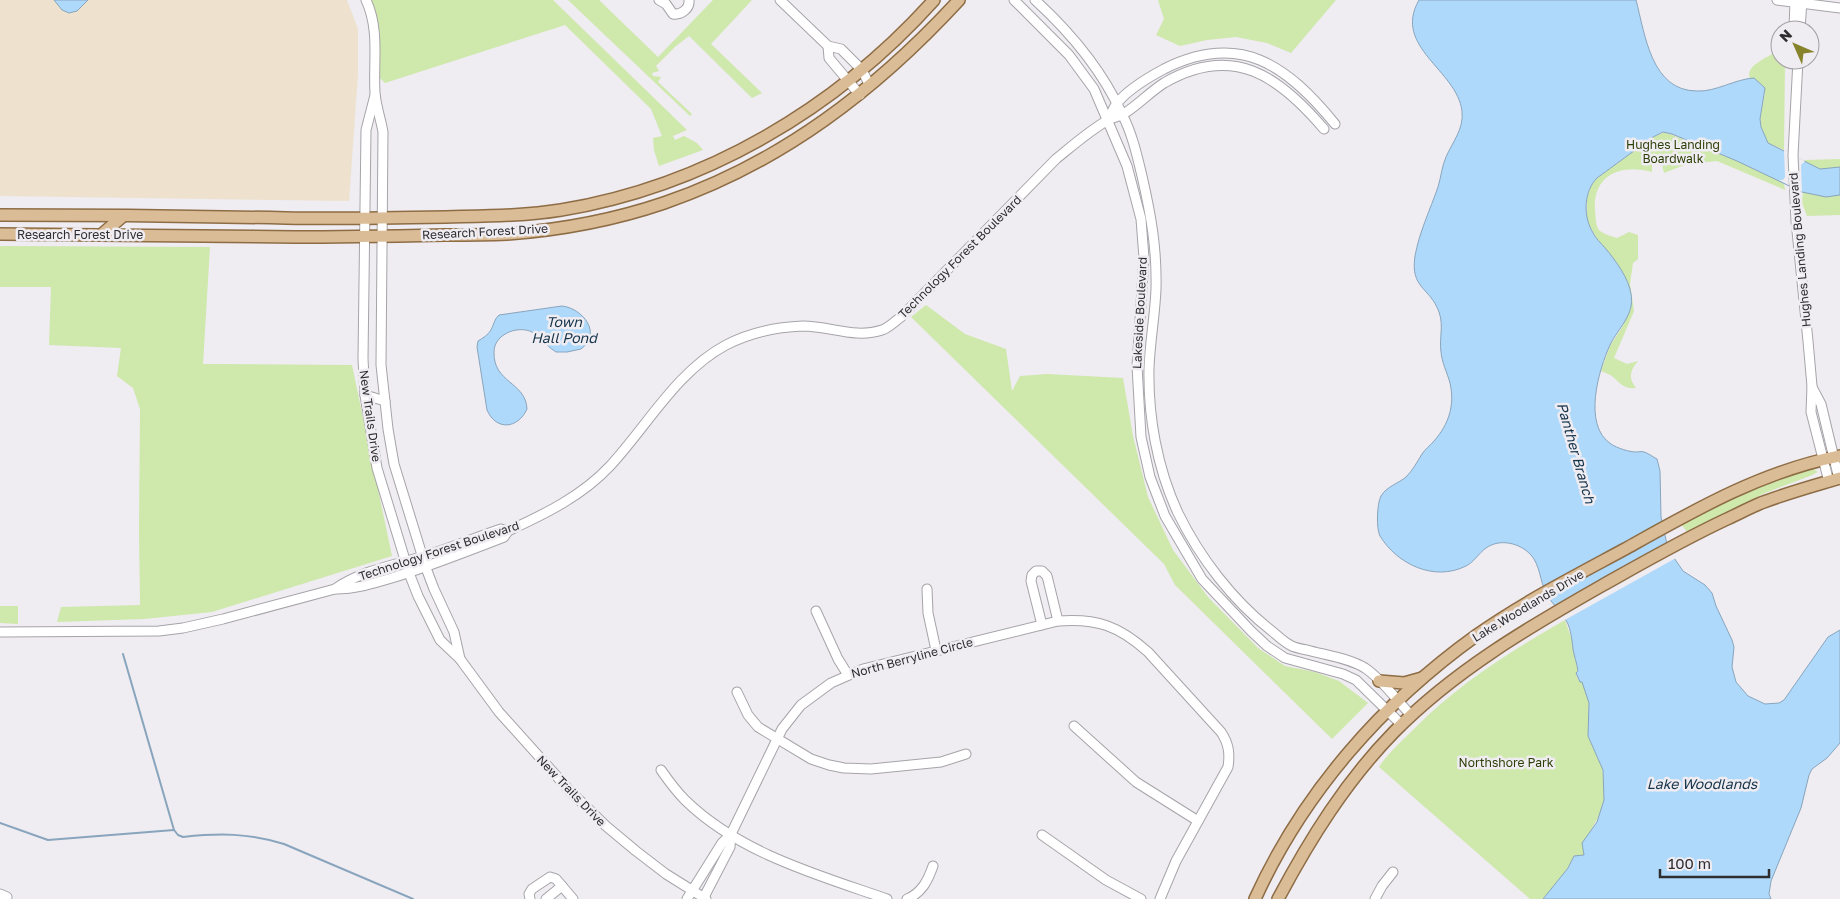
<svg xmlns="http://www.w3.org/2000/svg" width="1840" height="899" font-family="'Golos Text',sans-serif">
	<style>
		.commercial { fill: #eee2ce }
		.green { fill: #cfe8ab }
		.water { fill: #afd9fa; stroke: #88a5bd }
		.pier { fill: #efecf2 }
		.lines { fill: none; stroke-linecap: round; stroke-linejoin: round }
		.stream { stroke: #88a5bd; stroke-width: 2 }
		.minor-casing { stroke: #a6a4a9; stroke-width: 11 }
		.major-casing { stroke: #8e6d45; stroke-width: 14 }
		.minor { stroke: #fff; stroke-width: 9 }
		.major { stroke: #dabc97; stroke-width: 11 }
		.labels { text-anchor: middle; stroke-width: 5; stroke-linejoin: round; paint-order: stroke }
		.park-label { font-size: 12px; fill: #2d3f06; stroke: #efecf2 }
		.street-label { font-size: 12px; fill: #2e2d2f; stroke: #efecf2 }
		.water-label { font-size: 14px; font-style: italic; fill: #15344a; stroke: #efecf2 }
	</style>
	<rect width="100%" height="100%" fill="#efecf2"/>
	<polygon class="commercial" points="0,0 347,0 358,29 358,74 349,201 0,196"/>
	<g class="green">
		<polygon points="371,0 553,0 687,130 673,136 675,140 684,136 697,143 703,150 659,166 654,150 653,138 662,136 651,109 565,25 385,83 380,78 380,34"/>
		<polygon points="568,0 599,0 658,57 713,0 752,0 711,44 762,93 752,98 689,36 676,46 656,66 659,71 652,73 653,76 661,77 658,82 692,114 690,116"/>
		<polygon points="1158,0 1336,0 1291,53 1267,43 1236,37 1207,40 1180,46 1156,35 1164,19"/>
		<path d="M 1780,49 L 1780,60 L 1785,60 L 1784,150 L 1768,143 L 1761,127 L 1760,119 L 1765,93 C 1761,89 1753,83 1750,78 C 1744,65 1772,56 1780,49 Z"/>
		<path d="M 1665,132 L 1737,161 L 1779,180 L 1784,183 L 1785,190 L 1717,161 L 1687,164 L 1664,173 L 1662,164 L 1652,165 L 1652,172 C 1621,163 1592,175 1595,211 C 1596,217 1595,225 1599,230 C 1603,234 1611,236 1617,238 L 1629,232 L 1638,235 L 1638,259 L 1633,263 L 1630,284 L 1634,311 L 1614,358 L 1627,364 L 1638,361 C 1630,370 1628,378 1636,388 C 1624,389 1621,384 1613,377 C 1610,374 1605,373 1601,371 L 1610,346 L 1624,324 L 1627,284 L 1612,257 L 1598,240 L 1589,225 L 1587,216 L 1587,198 L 1591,185 L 1596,179 L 1653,137 Z"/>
		<polygon points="1840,159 1840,215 1807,216 1802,203 1805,160"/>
		<polygon points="0,246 210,247 203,364 352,365 392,556 212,612 144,619 57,622 61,607 140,605 139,530 140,409 133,388 117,376 121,348 49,345 51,287 0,287"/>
		<polygon points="926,305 965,334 1006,349 1012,391 1020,376 1047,374 1123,378 1133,436 1148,497 1173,550 1208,597 1258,648 1285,666 1315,672 1339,681 1368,703 1332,739 1175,585 1164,564 911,317"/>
		<path d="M 1812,468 L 1818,472 L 1810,476 L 1765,493 L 1687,532 L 1681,524 L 1709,510 L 1709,508 C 1742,493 1776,478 1812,468 Z"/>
		<polygon points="0,606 18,606 18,624 0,623"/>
		<path d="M 1565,620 L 1572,640 L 1578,672 L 1576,674 L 1578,680 L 1582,681 L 1589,703 L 1588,736 L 1602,767 L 1604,784 L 1604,800 L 1600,814 L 1591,830 L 1584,855 L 1574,856 L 1568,868 L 1543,899 L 1530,899 L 1379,767 C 1389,752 1403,740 1416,727 C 1460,683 1511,651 1565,620 Z"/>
	</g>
	<g class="water">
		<polygon points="54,0 88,0 77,11 69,13 62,10"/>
		<path d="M 1419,0 L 1636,0 C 1645,34 1651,91 1697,91 C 1716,92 1735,79 1754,78 L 1765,88 L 1760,119 L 1761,127 L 1768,143 L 1820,169 L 1840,167 L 1840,195 L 1826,197 L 1802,192 L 1737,161 L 1672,134 L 1663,132 L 1653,137 L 1597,178 C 1584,191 1583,215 1592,231 C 1595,238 1601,243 1606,249 C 1616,261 1629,279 1631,294 C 1635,315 1618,328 1610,345 C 1599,369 1582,425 1611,444 C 1617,448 1629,452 1636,452 C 1638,452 1641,451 1644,452 C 1648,453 1653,457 1657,459 L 1660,471 L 1661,517 L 1668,549 L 1683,571 L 1705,585 L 1712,593 L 1716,606 L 1732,640 L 1734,647 L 1732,667 L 1736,682 L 1748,696 L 1765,704 L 1779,703 L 1784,700 L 1828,637 L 1840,630 L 1840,743 L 1827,758 L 1812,769 L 1809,775 L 1801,808 L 1771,881 L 1769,894 L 1771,899 L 1543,899 L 1568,868 L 1574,856 L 1584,855 L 1582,843 L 1597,822 L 1604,800 L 1603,770 L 1588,736 L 1589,703 L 1582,682 L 1580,682 L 1576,673 L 1578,671 C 1577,663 1574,656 1573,649 C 1572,640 1571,630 1567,622 C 1561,612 1552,604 1546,593 C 1540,581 1540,565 1531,555 C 1520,543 1500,538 1486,548 C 1479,553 1474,562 1466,566 C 1434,582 1397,564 1380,536 C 1376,529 1377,503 1381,496 C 1386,487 1399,483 1406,477 C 1413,470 1417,462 1422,454 C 1425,449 1430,446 1434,441 C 1449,424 1455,405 1450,383 C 1447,372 1442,363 1441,352 C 1439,338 1444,326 1439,312 C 1430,287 1410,289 1415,256 C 1419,233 1430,210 1438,187 C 1441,177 1442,166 1446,157 C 1453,141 1464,129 1462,111 C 1457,70 1392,47 1419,0 Z"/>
		<path d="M 562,306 C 582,308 603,333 581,349 L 567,352 L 556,352 C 547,347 541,337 532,332 C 518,325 494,334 494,352 C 493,383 526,382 527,409 C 518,429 496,431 487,410 L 477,347 L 478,341 C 483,338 488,335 491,330 C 494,324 494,320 499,315 Z"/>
	</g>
	<g class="pier">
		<polygon points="1784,150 1805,161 1801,165 1802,192 1779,180 1783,180 1785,177"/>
		<polygon points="1669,542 1676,558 1563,621 1552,608"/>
	</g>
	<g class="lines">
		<g class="stream">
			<path d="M 123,654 L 174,830 L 178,835 L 183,837 C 220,833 248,833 284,844 L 413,899"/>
			<polyline points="0,823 48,840 174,830"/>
		</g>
		<g class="minor-casing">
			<g id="minor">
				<path d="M 366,0 C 380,30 373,62 375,93 C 376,106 381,120 383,132 L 381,365 L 388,429 L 394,464 L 426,568 L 434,589 L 454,632 L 460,659"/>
				<path d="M 659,0 L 666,4 L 673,14 C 681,15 690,9 689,0"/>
				<polyline points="780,0 828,46 841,49 862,70 870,86"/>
				<polyline points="1014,0 1069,55 1094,89 1127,166 1141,219 1144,258 1137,366 1141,437 1150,477 1165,516 1202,579 1251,631 1267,646 1285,658 1343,674 1356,680 1402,725"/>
				<path d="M 1035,0 C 1070,32 1102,70 1122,114 C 1132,133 1137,155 1142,176 C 1151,215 1157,249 1156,289 C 1155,315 1150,341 1149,368 C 1148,416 1157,468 1178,513 C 1200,558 1233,601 1273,632 C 1278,636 1284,642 1290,645 C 1295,648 1301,649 1307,650 C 1325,655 1349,658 1365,668 C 1383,680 1396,700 1411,715"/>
				<polyline points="1777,0 1840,8"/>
				<polyline points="1794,30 1795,0"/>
				<polyline points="1800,30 1802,0"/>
				<polyline points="828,46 829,58 860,95"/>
				<polyline points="1798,60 1793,155 1796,221 1808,341 1812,386 1811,412 1829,482"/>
				<polyline points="375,95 366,130 363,359 365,395 377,468 409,573 418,596 440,640 460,659 499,712 570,791 606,826 636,851 666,874 706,899"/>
				<path d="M 1108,120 C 1111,115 1113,108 1117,103 C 1128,90 1149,77 1164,69 C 1240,31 1287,65 1335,124"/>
				<polyline points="1812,387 1821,404 1839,479"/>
				<polyline points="365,395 385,401"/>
				<path d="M 335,589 C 360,571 391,566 421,557 C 448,549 474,538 501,529 L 508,531 C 545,514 582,496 610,466 C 647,426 677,371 726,345 C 749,333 777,327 803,326 C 830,326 855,339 882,330 C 889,328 895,321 901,317 L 1056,159 C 1072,146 1089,131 1108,120 C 1113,117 1120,117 1125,113 C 1139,104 1150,92 1164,83 C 1233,43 1279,76 1324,129"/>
				<polyline points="927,589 928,613 936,650"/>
				<polyline points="816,611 838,659 848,675"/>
				<polyline points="1042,625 1031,581 1032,575 1036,571 1042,571 1047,576 1058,621"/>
				<path d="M 0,632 L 159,631 L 183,628 L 223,619 L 335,589 C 356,589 375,583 395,577 C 432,565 468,551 504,537 L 508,531"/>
				<polyline points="737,692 748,715 758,727 811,759 829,765 844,768 871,769 941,762 966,754"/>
				<polyline points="1074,726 1136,782 1198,821"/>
				<path d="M 661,770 C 668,780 676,791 685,800 C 739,853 818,875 887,899"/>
				<polyline points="1042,835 1106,880 1141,899"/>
				<polyline points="0,894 7,897"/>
				<polyline points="530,899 529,894 532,889 550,877 556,879 573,899"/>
				<polyline points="546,899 562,886"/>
				<polyline points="687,899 722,843 731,834"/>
				<path d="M 703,899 L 730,847 L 731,834 L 782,729 L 801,705 L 831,683 L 863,669 L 1058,621 C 1097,618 1119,626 1148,652 L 1221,732 C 1229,744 1230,754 1228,767 L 1176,861 L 1160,899"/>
				<path d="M 907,899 C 922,893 928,880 933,866"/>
				<polyline points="1375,899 1382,886 1393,872"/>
			</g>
		</g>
		<g class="major-casing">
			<g id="major">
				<path d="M 0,215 C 95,215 191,216 286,218 C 339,219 393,218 446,217 C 485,216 523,216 561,210 C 706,186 837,108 934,0"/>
				<path d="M 0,234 C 98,235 197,236 295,237 C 345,237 395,236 445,235 C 466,235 486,235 507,234 C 560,230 614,220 664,203 C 781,163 876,90 959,0"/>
				<polyline points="101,235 123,216"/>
				<polyline points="1379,681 1404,683 1422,678"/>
				<path d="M 1255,899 C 1303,793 1382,703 1477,635 C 1524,602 1575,576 1625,549 C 1693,511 1762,471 1840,456"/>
				<path d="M 1278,899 C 1310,839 1346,781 1394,732 C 1454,671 1529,627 1603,585 C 1644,562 1684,539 1727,519 C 1738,514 1749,508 1761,503 C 1787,493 1813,486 1840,478"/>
			</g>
		</g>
		<use href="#minor" class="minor"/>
		<use href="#major" class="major"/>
	</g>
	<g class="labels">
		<g class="park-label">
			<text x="1673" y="149">Hughes Landing<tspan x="1673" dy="14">Boardwalk</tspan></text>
			<text x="1506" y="767">Northshore Park</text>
		</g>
		<g class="street-label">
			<text transform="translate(485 232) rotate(-3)" y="4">Research Forest Drive</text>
			<text x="80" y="239">Research Forest Drive</text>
			<text transform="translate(1800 250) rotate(-95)" y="4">Hughes Landing Boulevard</text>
			<text transform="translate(960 257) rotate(-45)" y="4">Technology Forest Boulevard</text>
			<text transform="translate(1140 313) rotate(-87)" y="4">Lakeside Boulevard</text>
			<text transform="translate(370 416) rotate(82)" y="4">New Trails Drive</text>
			<text transform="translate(439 551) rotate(-18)" y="4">Technology Forest Boulevard</text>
			<text transform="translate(1528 606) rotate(-31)" y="4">Lake Woodlands Drive</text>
			<text transform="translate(912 658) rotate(-15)" y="4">North Berryline Circle</text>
			<text transform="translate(571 791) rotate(46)" y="4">New Trails Drive</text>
		</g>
		<g class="water-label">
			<text x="564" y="327">Town<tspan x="564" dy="16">Hall Pond</tspan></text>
			<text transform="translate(1576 453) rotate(74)" y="5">Panther Branch</text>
			<text x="1702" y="789">Lake Woodlands</text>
		</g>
	</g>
	<g transform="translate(1795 45) rotate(315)"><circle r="24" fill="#efecf2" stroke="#a2a0a4"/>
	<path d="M0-4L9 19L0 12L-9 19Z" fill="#87832b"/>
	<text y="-8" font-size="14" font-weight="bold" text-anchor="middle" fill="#2e2d2f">N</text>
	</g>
	<path d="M1660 869v8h109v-8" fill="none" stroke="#2e2d2f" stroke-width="2.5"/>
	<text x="1668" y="869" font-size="15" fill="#2e2d2f" stroke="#efecf2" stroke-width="4" paint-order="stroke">100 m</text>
</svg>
